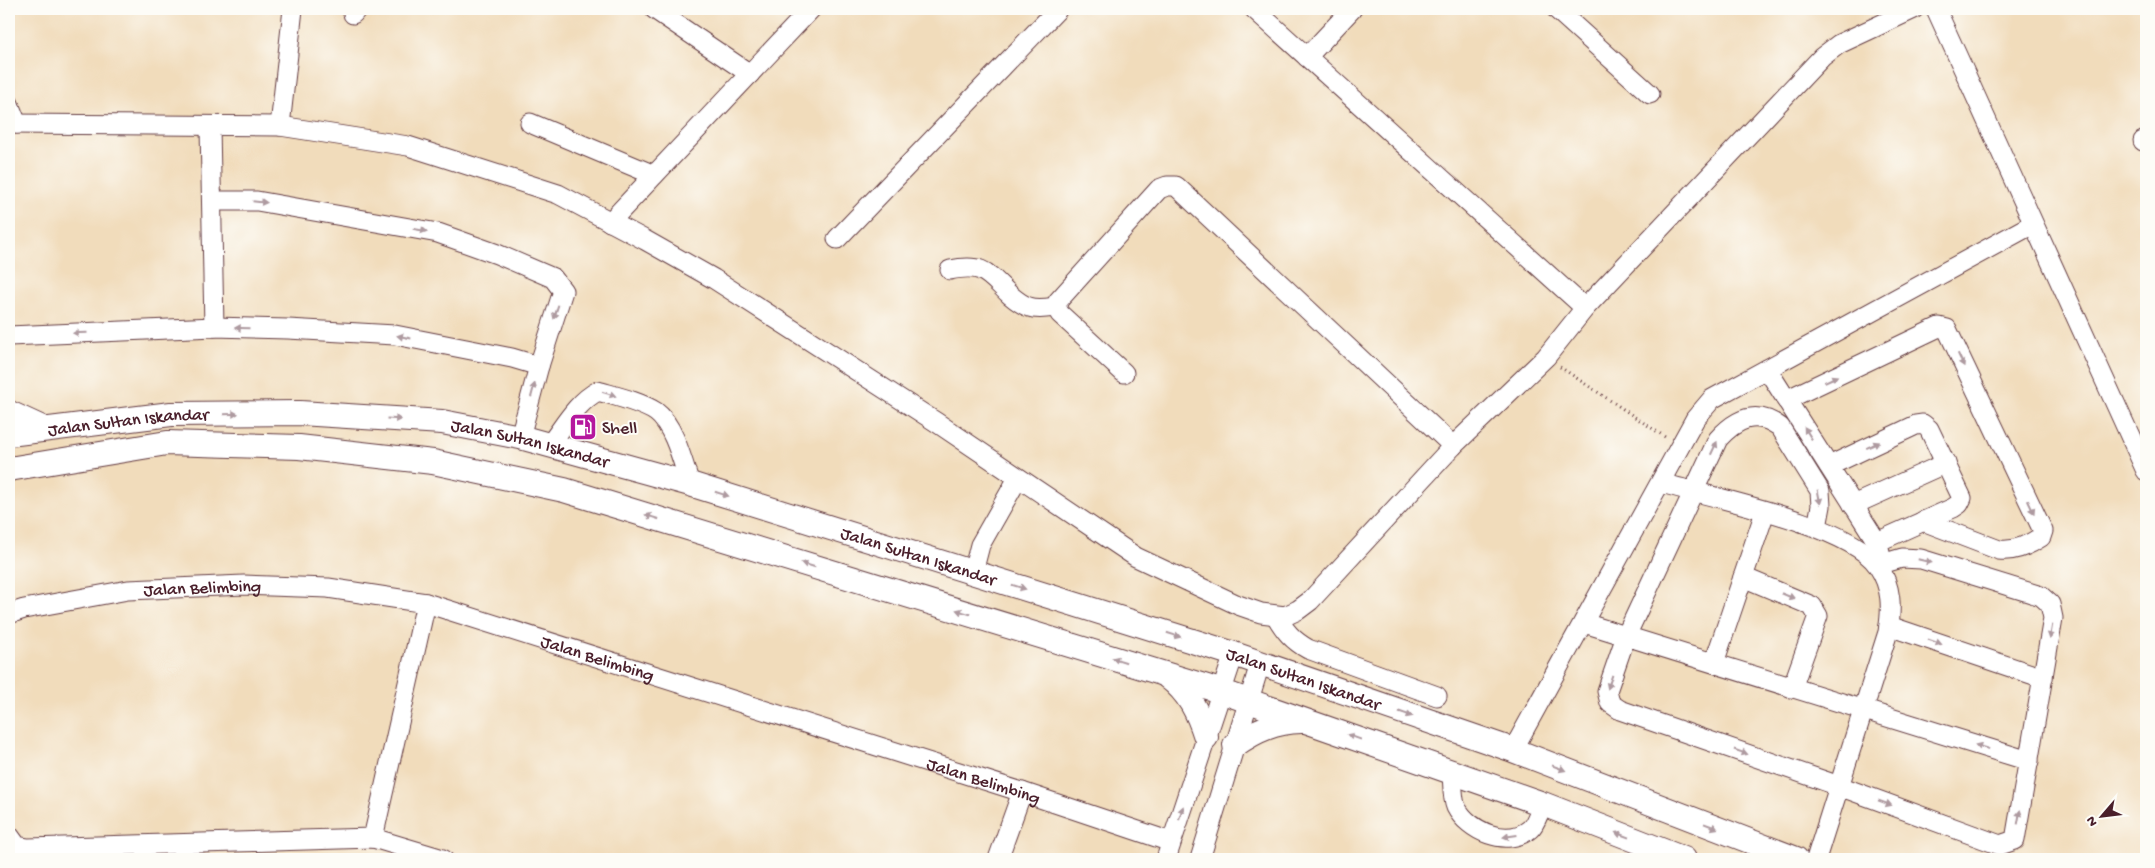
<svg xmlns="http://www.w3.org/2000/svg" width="2155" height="868" font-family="'Gochi Hand',sans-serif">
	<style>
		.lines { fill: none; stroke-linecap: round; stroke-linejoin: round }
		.minor-casing { stroke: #633b41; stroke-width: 21 }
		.major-casing { stroke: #633b41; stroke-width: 26 }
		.path { stroke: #633b41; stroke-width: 3; stroke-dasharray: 1 4; stroke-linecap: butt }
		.minor { stroke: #fff; stroke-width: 19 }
		.major { stroke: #fff; stroke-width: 24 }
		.oneway { fill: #ae9aa0 }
		.labels { text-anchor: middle; stroke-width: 4; stroke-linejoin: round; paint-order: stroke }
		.street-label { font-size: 18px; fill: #4a1f2b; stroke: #fdfcf7 }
		.poi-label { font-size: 18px; fill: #4a1f2b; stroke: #fdfcf7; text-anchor: start }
	</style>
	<rect width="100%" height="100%" fill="#fdfcf7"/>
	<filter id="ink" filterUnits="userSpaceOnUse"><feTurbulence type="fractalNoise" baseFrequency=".02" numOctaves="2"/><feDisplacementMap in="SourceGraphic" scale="10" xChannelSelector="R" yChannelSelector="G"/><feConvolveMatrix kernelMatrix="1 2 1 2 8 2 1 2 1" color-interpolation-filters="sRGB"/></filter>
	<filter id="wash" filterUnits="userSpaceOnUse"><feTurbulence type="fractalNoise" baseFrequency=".0096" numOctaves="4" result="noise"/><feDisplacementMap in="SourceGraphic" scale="20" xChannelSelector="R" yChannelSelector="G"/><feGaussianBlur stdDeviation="1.12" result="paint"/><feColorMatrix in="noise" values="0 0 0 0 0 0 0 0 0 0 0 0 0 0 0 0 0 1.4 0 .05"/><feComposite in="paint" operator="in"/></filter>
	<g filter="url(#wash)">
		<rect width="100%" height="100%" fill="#f1dcbb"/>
	</g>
	<g filter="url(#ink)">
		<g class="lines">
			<g class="minor-casing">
				<g id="minor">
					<polyline points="654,9 750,74"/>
					<polyline points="1254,9 1585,308"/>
					<polyline points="1556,9 1650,94"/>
					<polyline points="1936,9 2146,471"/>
					<polyline points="353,14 357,9"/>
					<polyline points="1307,57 1352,9"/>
					<polyline points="9,104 17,124"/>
					<polyline points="530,123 654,175"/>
					<polyline points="9,124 280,126 408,146 558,194 645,240 714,279 936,422 1136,557 1238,605 1261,613 1285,616 1298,610 1310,601 1453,446 1546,357 1585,308 1822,57 1839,44 1914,9"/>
					<polyline points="280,126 293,9"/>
					<polyline points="210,127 214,327"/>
					<polyline points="2143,141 2146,140"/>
					<polyline points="212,201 257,201 438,233 497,254 553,278 563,291 539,366"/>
					<polyline points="610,222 811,9"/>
					<polyline points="837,239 1058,9"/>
					<path d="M 950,270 C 984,263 987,273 1010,295 C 1016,300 1022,305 1029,307 C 1038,310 1048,308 1056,307"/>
					<polyline points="9,336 214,327 288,329 395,335 512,358 539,366 520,437"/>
					<polyline points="1767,369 1877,542 1880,552"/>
					<polyline points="1124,373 1060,314 1056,307 1058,301 1159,189 1167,186 1176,186 1453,446"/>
					<path d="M 1786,400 L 1939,327 L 1947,329 L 2043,531 L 2041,537 C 2029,545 2014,552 1999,550 L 1923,521"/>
					<polyline points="9,410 48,428"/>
					<path d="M 550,444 C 564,426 577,402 598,391 C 615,396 641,402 656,412 C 674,425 683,463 690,484"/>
					<polyline points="1829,466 1916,425 1923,424 1929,429 1962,498 1959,504 1953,508 1877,542"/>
					<path d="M 1661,483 C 1711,497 1851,525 1878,566 C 1892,587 1892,608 1888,632 L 1816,859"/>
					<polyline points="1853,505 1946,463"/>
					<path d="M 1817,527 L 1821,506 L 1820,491 L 1780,427 C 1756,409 1736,419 1718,439 L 1626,636 L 1607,691 L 1610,703 L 1620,710 L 1839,786 L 2000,845 L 2015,840 L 2053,618 L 2050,604 L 2041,596 L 1921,559 L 1902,558 L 1878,565"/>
					<polyline points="973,572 980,545 1018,478"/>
					<polyline points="1743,577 1812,606 1818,616 1792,688"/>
					<path id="s1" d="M 9,614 L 24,609 L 128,590 L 244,585 L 328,588 L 426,603 L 1022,792 L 1171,842"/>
					<path d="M 1276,616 C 1285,631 1292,640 1308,649 L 1437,696"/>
					<polyline points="1584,623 2029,761"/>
					<polyline points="1889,626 2043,678"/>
					<polyline points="1714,663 1765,512"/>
					<polyline points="1513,750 1695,419 1712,399 2033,224"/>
					<path d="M 1452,772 C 1453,782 1452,798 1456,807 C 1468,831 1507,848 1530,829 C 1536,824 1539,811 1543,804"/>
					<polyline points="9,835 17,846 28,848 373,838 443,859"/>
					<polyline points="373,838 426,603"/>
					<polyline points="998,859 1022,792"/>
					<polyline points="1166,859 1234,654"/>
					<polyline points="1200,859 1260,664"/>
				</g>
			</g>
			<g class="major-casing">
				<g id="major">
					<path id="s2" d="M 9,434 L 171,414 L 300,413 L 442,422 L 520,437 L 690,484 L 1234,654 L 1513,750 L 1796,859"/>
					<polyline points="9,469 167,443 299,447 433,462 564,490 1220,691 1543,804 1684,859"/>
					<path d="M 1168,677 C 1189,693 1198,712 1206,737"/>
					<path d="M 1235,745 C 1256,730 1275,722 1301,721"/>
				</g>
			</g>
			<polyline class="path" points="1560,367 1665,437"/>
			<use href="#minor" class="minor"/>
			<use href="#major" class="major"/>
		</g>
		<defs><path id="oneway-solid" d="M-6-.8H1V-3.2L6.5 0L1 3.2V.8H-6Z" transform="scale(1.25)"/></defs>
		<g class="oneway">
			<use href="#oneway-solid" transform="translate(260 202) rotate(6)"/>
			<use href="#oneway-solid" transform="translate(420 230) rotate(10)"/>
			<use href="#oneway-solid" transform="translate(556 312) rotate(108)"/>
			<use href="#oneway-solid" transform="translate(242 328) rotate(-179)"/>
			<use href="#oneway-solid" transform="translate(80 333) rotate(178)"/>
			<use href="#oneway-solid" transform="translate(404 337) rotate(-169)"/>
			<use href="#oneway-solid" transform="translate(1961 360) rotate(65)"/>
			<use href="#oneway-solid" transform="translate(1831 379) rotate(-25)"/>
			<use href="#oneway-solid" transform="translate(533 390) rotate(-75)"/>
			<use href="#oneway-solid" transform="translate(609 394) rotate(18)"/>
			<use href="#oneway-solid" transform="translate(231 414) rotate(-1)"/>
			<use href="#oneway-solid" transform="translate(394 419) rotate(4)"/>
			<use href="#oneway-solid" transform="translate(1808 433) rotate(-122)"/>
			<use href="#oneway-solid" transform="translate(1873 445) rotate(-25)"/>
			<use href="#oneway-solid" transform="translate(1714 448) rotate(-65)"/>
			<use href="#oneway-solid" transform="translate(722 494) rotate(17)"/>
			<use href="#oneway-solid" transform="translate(1819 497) rotate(79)"/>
			<use href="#oneway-solid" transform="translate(2031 507) rotate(65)"/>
			<use href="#oneway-solid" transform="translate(652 517) rotate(-163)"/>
			<use href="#oneway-solid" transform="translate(1925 561) rotate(14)"/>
			<use href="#oneway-solid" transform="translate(808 565) rotate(-163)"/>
			<use href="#oneway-solid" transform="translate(1019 587) rotate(17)"/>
			<use href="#oneway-solid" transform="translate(1788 596) rotate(22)"/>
			<use href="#oneway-solid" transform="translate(963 612) rotate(-163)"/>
			<use href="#oneway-solid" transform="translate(2051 632) rotate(100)"/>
			<use href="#oneway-solid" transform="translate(1174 635) rotate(17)"/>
			<use href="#oneway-solid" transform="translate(1935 642) rotate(19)"/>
			<use href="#oneway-solid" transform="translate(1119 660) rotate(-163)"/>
			<use href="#oneway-solid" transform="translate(1610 682) rotate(109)"/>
			<use href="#oneway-solid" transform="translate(1406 714) rotate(19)"/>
			<use href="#oneway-solid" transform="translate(1354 737) rotate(-160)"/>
			<use href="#oneway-solid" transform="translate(1982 747) rotate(-163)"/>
			<use href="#oneway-solid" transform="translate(1741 752) rotate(19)"/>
			<use href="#oneway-solid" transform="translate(1559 768) rotate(21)"/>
			<use href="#oneway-solid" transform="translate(1885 803) rotate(20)"/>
			<use href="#oneway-solid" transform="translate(1181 813) rotate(-72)"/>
			<use href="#oneway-solid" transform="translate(2019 817) rotate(-80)"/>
			<use href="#oneway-solid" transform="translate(1711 826) rotate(21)"/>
			<use href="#oneway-solid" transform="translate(1622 835) rotate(-159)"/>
			<use href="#oneway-solid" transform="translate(1510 836) rotate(172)"/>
		</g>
	</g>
	<defs>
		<g id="fuel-square" transform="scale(1.4375)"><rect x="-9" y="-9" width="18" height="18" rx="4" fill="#b5179e" stroke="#fdfcf7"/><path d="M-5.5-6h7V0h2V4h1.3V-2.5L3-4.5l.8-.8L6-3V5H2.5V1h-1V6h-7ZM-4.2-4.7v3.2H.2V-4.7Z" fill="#fff"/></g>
	</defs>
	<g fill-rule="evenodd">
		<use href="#fuel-square" x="583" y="427"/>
	</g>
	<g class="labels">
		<g class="street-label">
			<text dy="6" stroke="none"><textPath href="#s2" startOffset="120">Jalan Sultan Iskandar</textPath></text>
			<text dy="6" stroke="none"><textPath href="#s2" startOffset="525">Jalan Sultan Iskandar</textPath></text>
			<text dy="6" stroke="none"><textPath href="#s2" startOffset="930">Jalan Sultan Iskandar</textPath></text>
			<text dy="6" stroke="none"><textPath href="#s1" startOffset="196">Jalan Belimbing</textPath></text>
			<text dy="6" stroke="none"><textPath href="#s1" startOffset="601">Jalan Belimbing</textPath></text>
			<text dy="6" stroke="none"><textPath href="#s2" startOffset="1334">Jalan Sultan Iskandar</textPath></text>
			<text dy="6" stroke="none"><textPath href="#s1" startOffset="1006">Jalan Belimbing</textPath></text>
		</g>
		<g class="poi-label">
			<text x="602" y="433">Shell</text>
		</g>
	</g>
	<rect width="2155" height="868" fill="none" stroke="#fdfcf7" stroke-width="30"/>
	<g transform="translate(2102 816) rotate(242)" stroke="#fdfcf7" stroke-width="4" paint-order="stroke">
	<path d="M0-4L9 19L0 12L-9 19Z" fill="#4a1f2b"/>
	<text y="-8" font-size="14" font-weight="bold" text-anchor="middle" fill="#4a1f2b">N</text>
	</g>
</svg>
